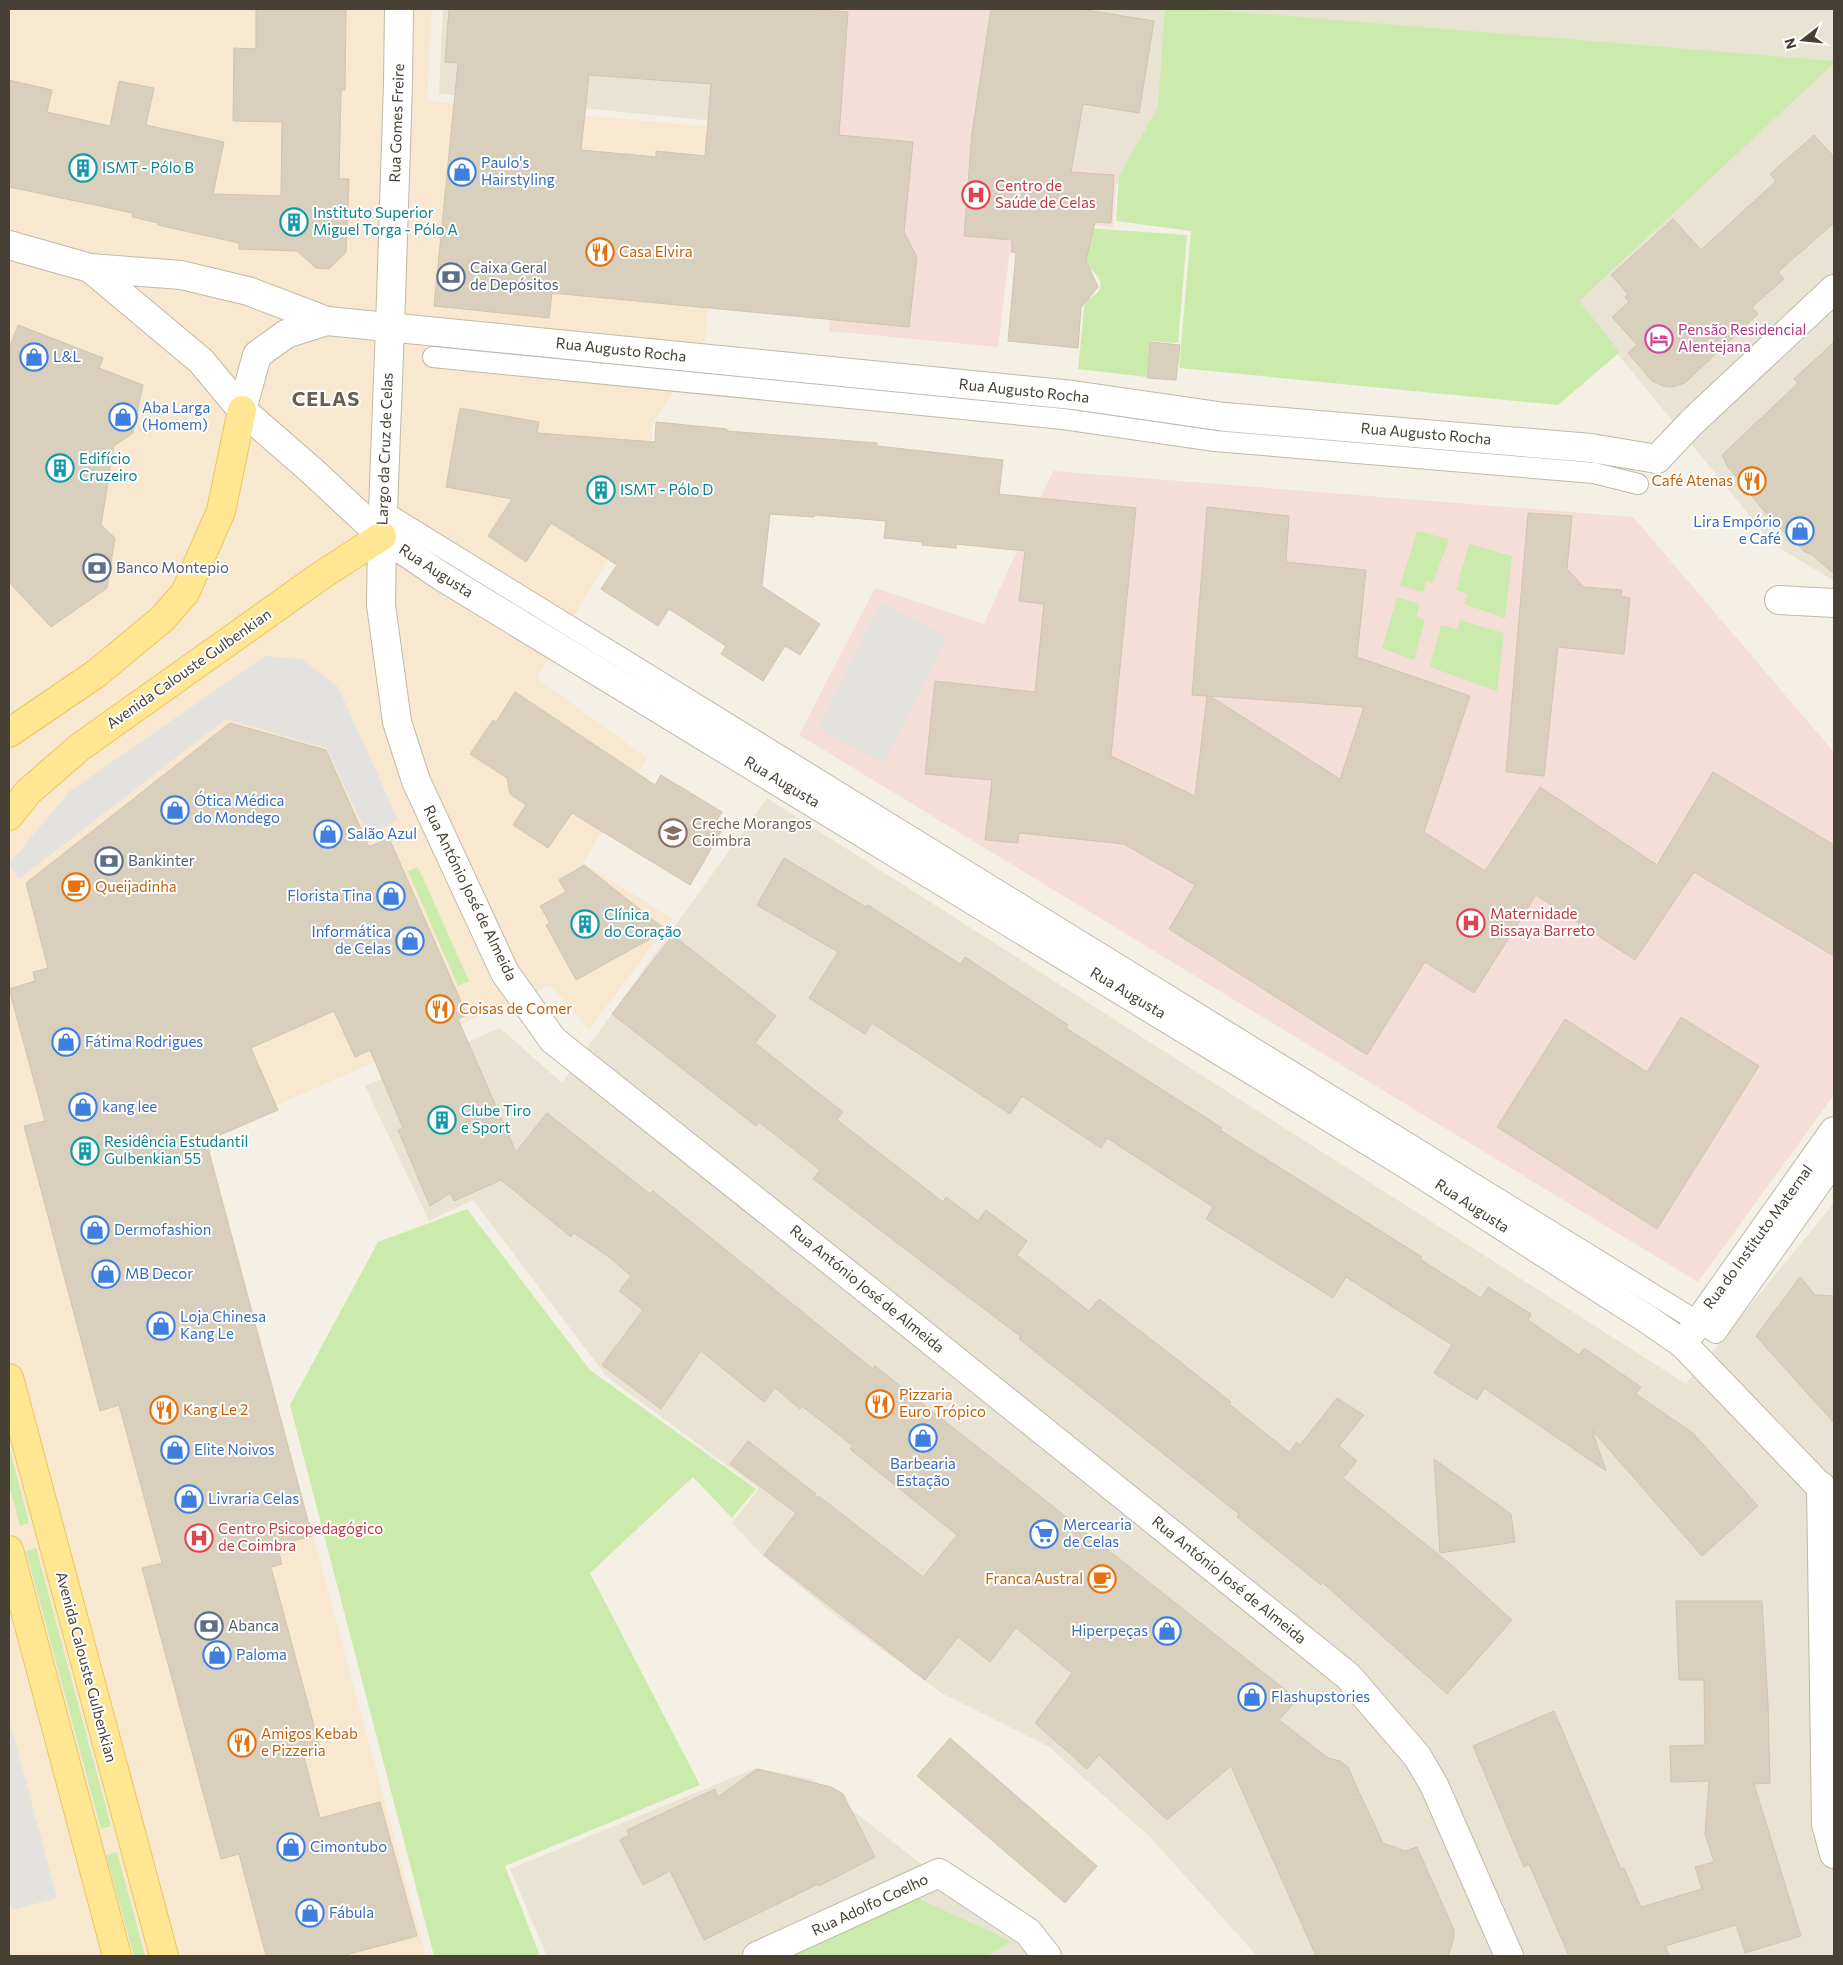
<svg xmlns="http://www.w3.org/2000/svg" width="1843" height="1965" font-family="Commissioner,sans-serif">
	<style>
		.residential { fill: #e8e3d3 }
		.commercial { fill: #f7e8cf }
		.medical { fill: #f5ddd8 }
		.green { fill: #cbebac }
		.parking { fill: #e4e2de }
		.building { fill: #d9cfbd; stroke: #d1c5ad; fill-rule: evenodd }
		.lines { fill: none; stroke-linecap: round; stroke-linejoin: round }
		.service-casing { stroke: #c0b9a8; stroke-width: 22 }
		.minor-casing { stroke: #c0b9a8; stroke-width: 30 }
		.tertiary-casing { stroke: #c0b9a8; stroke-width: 30 }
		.primary-casing { stroke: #eac75d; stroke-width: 30 }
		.service { stroke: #fff; stroke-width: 20 }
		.minor { stroke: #fff; stroke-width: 28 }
		.tertiary { stroke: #fff; stroke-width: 28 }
		.primary { stroke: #ffe693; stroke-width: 28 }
		.labels { text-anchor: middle; stroke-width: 4; stroke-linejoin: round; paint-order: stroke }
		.street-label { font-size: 15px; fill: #474135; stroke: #fff }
		.shop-label { font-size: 15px; fill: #366cbe; stroke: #fff; text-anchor: start }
		.culture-label { font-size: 15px; fill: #0d838f; stroke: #fff; text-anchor: start }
		.health-label { font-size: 15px; fill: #be3a42; stroke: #fff; text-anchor: start }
		.food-label { font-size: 15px; fill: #c56008; stroke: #fff; text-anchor: start }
		.service-label { font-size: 15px; fill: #4e5e75; stroke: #fff; text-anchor: start }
		.hotel-label { font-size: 15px; fill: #b23c85; stroke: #fff; text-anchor: start }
		.education-label { font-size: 15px; fill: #785e54; stroke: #fff; text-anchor: start }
		.district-label { font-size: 20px; font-weight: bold; letter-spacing: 1px; fill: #6a5f4b; stroke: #fff }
	</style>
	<rect width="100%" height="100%" fill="#f4f0e6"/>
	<g class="residential">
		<polygon points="443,9 1834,9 1834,581 1773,544 1508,220 728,148 724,122 439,94"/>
		<polygon points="767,798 1686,1384 1834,1203 1834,1956 1257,1956 1150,1837 1049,1747 943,1694 840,1619 763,1556 732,1523 759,1489 607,1377 473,1200 429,1221 365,1086 500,1028 562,1083"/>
		<polygon points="756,1768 812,1779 1019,1940 1032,1956 547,1956 510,1869"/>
	</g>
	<polygon class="commercial" points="9,9 432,9 427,101 721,128 705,341 653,424 645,497 537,678 647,758 583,863 673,919 589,1029 550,985 206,1136 426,1956 9,1956"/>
	<g class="medical">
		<polygon points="711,9 988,9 973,110 1024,115 1018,157 1117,174 1113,227 1014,217 998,347 829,331 838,151 729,114 708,112"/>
		<polygon points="1053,471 1633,517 1834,752 1834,1095 1698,1282 799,735 875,588 984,624"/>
	</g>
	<g class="green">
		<polygon points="1165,9 1202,9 1834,61 1834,63 1579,301 1620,352 1558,405 1179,368 1191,231 1116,221 1119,176 1158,107"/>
		<path d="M 1043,225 L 1187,235 L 1178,343 L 1150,341 L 1146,377 L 1078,369 L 1085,300 C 1105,294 1105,278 1088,268 L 1088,263 L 1041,258 Z"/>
		<polygon points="1417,531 1449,539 1433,583 1426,581 1423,592 1400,586"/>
		<polygon points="1469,544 1512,556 1505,618 1464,604 1468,594 1456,590"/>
		<polygon points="1397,597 1420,604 1416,617 1425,620 1414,660 1382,648"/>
		<polygon points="1460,620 1504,633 1497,691 1430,667 1441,625 1457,629"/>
		<polygon points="418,867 469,981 458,986 408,871"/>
		<polygon points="467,1209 590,1370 756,1489 732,1518 693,1477 590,1573 700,1785 505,1866 540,1956 434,1956 290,1405 378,1242"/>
		<polygon points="9,1446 29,1523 20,1526 9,1485"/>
		<polygon points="36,1548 111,1826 101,1829 26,1551"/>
		<polygon points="117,1852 145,1956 134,1956 106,1855"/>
		<polygon points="917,1898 1011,1941 987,1956 780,1956"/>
	</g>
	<g class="parking">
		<polygon points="880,602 948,637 884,763 817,728"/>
		<polygon points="265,656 302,659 338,687 398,820 368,836 326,748 226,719 19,879 9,864 70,791"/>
		<polygon points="9,1719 57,1898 12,1910 9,1897"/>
	</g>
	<g class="building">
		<polygon points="256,9 346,9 345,90 341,90 339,179 349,179 346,252 329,269 316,268 297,251 239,249 239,243 158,225 158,223 132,217 133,213 9,187 9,80 52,90 47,112 110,126 119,81 154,88 146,125 224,142 213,194 281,196 282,122 233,121 234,48 256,49"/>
		<path d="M 449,9 L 808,9 L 848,12 L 839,135 L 913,142 L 904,232 L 917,257 L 909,327 L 552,293 L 549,318 L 434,306 L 458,63 L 445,62 ZM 589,75 L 711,84 L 705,156 L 656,151 L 656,157 L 581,150 Z"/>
		<polygon points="991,9 1080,9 1154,21 1139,113 1083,104 1071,172 1114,175 1111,223 1095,222 1086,261 1098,287 1081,307 1078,348 1008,341 1016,253 1011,252 1012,240 964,236 972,133"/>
		<polygon points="1814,135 1834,157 1834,223 1778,272 1784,279 1752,307 1758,314 1685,383 1672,387 1663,386 1652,381 1628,353 1637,345 1612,317 1629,302 1625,297 1628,294 1611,275 1673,219 1701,250 1776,181 1770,174"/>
		<polygon points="18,325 103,358 99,368 143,385 133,433 114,446 101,525 115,538 107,588 51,627 9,582 9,349"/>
		<polygon points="1150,342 1180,345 1176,380 1147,378"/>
		<polygon points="1834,342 1834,574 1811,554 1805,552 1773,522 1728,467 1722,455 1798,383 1794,379"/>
		<path d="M 460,408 L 539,422 L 537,433 L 655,442 L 656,422 L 727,429 L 727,431 L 877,443 L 877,446 L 1003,460 L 999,494 L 1136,508 L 1111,756 L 1195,796 L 1207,696 L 1192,695 L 1207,507 L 1289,516 L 1286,562 L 1366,570 L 1357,657 L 1470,696 L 1424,832 L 1485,871 L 1540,787 L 1657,865 L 1713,772 L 1834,845 L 1834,956 L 1694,872 L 1635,960 L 1536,895 L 1474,993 L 1425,962 L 1367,1055 L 1169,929 L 1195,885 L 1124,844 L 1019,833 L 1018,843 L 985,840 L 992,780 L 925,774 L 935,681 L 1035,692 L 1044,604 L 1019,601 L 1025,551 L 956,544 L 956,548 L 922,545 L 922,542 L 884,538 L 886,521 L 815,515 L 814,517 L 770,514 L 762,586 L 820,624 L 800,655 L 785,646 L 763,681 L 721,654 L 726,646 L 669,609 L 658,626 L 601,589 L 617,565 L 551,523 L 526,562 L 488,536 L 512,499 L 446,487 ZM 1210,696 L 1364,707 L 1340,779 Z"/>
		<polygon points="1528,513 1572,516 1567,569 1584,587 1622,590 1621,596 1630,598 1624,654 1558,647 1544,776 1506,772"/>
		<polygon points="515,692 655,785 661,775 722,812 717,820 725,825 690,885 572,813 548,848 513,825 526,805 510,794 507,778 470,754 493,720 496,722"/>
		<polygon points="230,723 326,750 369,847 389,838 467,1015 458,1019 516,1152 547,1113 650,1194 653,1191 873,1369 875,1366 1297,1699 1279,1720 1328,1758 1340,1761 1348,1767 1359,1792 1357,1795 1360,1794 1383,1843 1405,1851 1417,1847 1454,1930 1453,1941 1448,1956 1316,1956 1231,1766 1167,1820 1099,1755 1087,1769 1035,1723 1072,1673 1016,1628 990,1662 958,1637 925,1680 764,1555 796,1513 730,1464 748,1441 816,1494 813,1497 820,1497 923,1577 957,1535 850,1449 853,1446 802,1406 800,1409 775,1388 764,1402 701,1351 661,1409 602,1365 643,1310 619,1291 631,1276 609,1257 574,1233 571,1237 501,1180 454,1201 450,1193 430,1206 398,1130 403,1128 370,1050 355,1057 334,1011 251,1048 278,1110 206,1141 312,1536 277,1545 282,1564 271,1567 320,1748 303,1753 320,1818 380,1802 417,1936 342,1956 266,1956 239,1854 221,1859 142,1568 162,1563 119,1405 100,1411 24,1126 45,1121 9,989 35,981 33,972 48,968 26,883"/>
		<polygon points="784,858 866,907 868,905 960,964 965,957 1068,1025 1066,1028 1222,1128 1220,1130 1422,1257 1420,1259 1481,1298 1488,1287 1531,1314 1528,1320 1579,1355 1584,1348 1641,1387 1636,1394 1693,1433 1758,1506 1702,1556 1592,1430 1606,1471 1484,1388 1477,1400 1434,1373 1452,1345 1346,1277 1333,1298 1206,1219 1213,1207 1107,1138 1101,1148 1022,1096 1010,1114 872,1023 865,1034 809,998 838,952 757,905"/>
		<polygon points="584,865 666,930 576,980 546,925 550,923 540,906 566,892 559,880"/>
		<polygon points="673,935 776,1016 755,1043 843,1112 837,1120 943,1202 946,1197 978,1221 986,1210 1027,1241 1017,1255 1089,1311 1099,1299 1179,1361 1231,1402 1229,1404 1289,1452 1297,1442 1300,1445 1337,1398 1364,1415 1339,1446 1357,1461 1343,1478 1449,1563 1512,1620 1447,1694 1322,1582 1321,1585 1237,1517 1239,1514 1019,1339 1021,1337 813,1179 820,1170 759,1122 756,1126 612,1014"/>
		<polygon points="1681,1017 1759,1066 1657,1229 1497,1127 1565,1019 1647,1072"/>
		<polygon points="1800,1277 1815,1295 1834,1296 1834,1423 1756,1336"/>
		<polygon points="1434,1459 1511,1514 1515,1542 1440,1553"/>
		<polygon points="1676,1601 1762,1601 1768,1703 1770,1783 1754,1784 1801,1936 1745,1953 1736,1925 1665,1946 1670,1956 1569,1956 1529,1864 1524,1867 1473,1746 1554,1711 1621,1869 1624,1868 1641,1907 1702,1889 1695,1867 1714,1862 1705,1834 1709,1781 1671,1782 1670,1746 1705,1745 1704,1680 1679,1680"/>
		<polygon points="950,1738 1097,1866 1065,1903 917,1776"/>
		<polygon points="757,1769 831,1787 843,1794 875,1857 819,1886 818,1884 704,1940 670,1871 643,1885 620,1840 629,1835 627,1830 715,1789 718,1797"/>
	</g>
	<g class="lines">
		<g class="service-casing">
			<g id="service">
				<polyline points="433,357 1063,419 1215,441 1594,473 1638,484"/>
				<polyline points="383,511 1716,1333 1834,1166"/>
			</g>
		</g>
		<g class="minor-casing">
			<g id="minor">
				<polyline points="390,327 398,84 399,9"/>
				<polyline points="1657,459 1692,422 1834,289"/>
				<polyline points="382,536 441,576 1411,1167 1650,1321 1683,1344 1834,1501"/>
				<polyline points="1779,600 1834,603"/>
				<polyline points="1683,1344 1834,1131"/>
				<polyline points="1821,1486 1826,1824 1834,1854"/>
				<polyline points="757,1956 939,1873 1028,1932 1047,1956"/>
			</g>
		</g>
		<g class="tertiary-casing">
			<g id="tertiary">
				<polyline points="9,245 90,268 181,275 248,291 327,321"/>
				<polyline points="90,268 201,361 242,410"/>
				<polyline points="390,327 382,536 311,470 242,410 257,355 286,334 327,321 1073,395 1225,417 1591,448 1657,459"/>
				<polyline points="382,536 381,605 397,722 416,781 505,973 553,1040 904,1319 1348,1676 1417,1756 1434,1785 1509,1956"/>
			</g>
		</g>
		<g class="primary-casing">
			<g id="primary">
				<polyline points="9,733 97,673 162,619 185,593 221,511 242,410"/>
				<polyline points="9,816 28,792 80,747 319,577 382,536"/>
				<polyline points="9,1378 164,1956"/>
				<polyline points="9,1550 117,1956"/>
			</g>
		</g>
		<use href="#service" class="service"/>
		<use href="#minor" class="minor"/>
		<use href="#tertiary" class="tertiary"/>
		<use href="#primary" class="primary"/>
	</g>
	<defs>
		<g id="building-ring" transform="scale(1.4375)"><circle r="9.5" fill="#fff" stroke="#0f9aa8" stroke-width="1.5"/><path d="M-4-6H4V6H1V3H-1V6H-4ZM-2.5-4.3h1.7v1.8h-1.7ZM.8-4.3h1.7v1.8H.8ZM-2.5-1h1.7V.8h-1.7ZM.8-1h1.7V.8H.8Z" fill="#0f9aa8"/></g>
		<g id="shop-ring" transform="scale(1.4375)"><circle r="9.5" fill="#fff" stroke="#3f7fe0" stroke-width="1.5"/><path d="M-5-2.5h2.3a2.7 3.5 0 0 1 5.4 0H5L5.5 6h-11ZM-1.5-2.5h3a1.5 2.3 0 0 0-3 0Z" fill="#3f7fe0"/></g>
		<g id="hospital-ring" transform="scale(1.4375)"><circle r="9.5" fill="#fff" stroke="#e0444e" stroke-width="1.5"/><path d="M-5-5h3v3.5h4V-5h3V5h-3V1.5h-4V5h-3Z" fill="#e0444e"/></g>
		<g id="restaurant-ring" transform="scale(1.4375)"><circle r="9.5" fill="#fff" stroke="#e8710a" stroke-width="1.5"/><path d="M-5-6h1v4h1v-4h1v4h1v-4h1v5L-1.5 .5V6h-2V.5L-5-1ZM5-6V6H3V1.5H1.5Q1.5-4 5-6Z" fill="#e8710a"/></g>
		<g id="bank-ring" transform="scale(1.4375)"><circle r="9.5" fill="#fff" stroke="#5c6f8a" stroke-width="1.5"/><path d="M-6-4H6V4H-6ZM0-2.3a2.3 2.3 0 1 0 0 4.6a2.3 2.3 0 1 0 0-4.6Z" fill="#5c6f8a"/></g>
		<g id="hotel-ring" transform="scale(1.4375)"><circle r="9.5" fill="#fff" stroke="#d1479c" stroke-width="1.5"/><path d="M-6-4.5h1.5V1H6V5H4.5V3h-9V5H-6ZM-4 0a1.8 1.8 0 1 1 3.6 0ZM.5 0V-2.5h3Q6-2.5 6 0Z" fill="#d1479c"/></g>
		<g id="school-ring" transform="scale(1.4375)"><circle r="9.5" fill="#fff" stroke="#8d6e63" stroke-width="1.5"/><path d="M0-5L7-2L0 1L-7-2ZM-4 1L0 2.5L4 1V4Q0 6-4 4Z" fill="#8d6e63"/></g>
		<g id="cafe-ring" transform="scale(1.4375)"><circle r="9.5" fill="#fff" stroke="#e8710a" stroke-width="1.5"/><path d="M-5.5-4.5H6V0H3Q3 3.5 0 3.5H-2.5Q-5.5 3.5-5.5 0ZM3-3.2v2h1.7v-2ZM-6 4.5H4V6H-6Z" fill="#e8710a"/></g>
		<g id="supermarket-ring" transform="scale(1.4375)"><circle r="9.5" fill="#fff" stroke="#3f7fe0" stroke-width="1.5"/><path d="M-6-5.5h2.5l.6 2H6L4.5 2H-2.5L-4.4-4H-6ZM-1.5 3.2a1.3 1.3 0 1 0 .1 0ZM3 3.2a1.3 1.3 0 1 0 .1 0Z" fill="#3f7fe0"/></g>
	</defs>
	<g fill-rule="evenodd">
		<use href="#building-ring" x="83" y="168"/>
		<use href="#shop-ring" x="462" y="172"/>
		<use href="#hospital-ring" x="976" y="195"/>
		<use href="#building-ring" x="294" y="222"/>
		<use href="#restaurant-ring" x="600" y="252"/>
		<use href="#bank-ring" x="451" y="277"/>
		<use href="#hotel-ring" x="1659" y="339"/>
		<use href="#shop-ring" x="34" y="357"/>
		<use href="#shop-ring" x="123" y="417"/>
		<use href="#building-ring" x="60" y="468"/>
		<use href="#restaurant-ring" x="1752" y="481"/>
		<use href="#building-ring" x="601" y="490"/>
		<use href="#shop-ring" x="1800" y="531"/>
		<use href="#bank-ring" x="97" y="568"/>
		<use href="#shop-ring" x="175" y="810"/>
		<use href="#school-ring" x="673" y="833"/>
		<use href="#shop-ring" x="328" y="834"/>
		<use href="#bank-ring" x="109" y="861"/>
		<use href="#cafe-ring" x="76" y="887"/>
		<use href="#shop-ring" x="391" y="896"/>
		<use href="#hospital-ring" x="1471" y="923"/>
		<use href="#building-ring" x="585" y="924"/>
		<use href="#shop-ring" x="410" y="941"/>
		<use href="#restaurant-ring" x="440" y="1009"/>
		<use href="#shop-ring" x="66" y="1042"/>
		<use href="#shop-ring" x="83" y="1107"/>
		<use href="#building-ring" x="442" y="1120"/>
		<use href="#building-ring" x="85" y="1151"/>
		<use href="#shop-ring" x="95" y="1230"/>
		<use href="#shop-ring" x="106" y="1274"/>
		<use href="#shop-ring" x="161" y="1326"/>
		<use href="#restaurant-ring" x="880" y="1404"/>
		<use href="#restaurant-ring" x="164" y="1410"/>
		<use href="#shop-ring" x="923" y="1438"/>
		<use href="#shop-ring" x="175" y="1450"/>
		<use href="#shop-ring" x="189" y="1499"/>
		<use href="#supermarket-ring" x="1044" y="1534"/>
		<use href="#hospital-ring" x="199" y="1538"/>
		<use href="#cafe-ring" x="1102" y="1579"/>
		<use href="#bank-ring" x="209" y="1626"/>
		<use href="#shop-ring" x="1167" y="1631"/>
		<use href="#shop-ring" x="217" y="1655"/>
		<use href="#shop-ring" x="1252" y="1697"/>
		<use href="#restaurant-ring" x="242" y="1743"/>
		<use href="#shop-ring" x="291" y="1847"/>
		<use href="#shop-ring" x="310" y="1913"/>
	</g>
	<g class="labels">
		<g class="street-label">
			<text transform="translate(397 123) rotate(-88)" y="5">Rua Gomes Freire</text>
			<text transform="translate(621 350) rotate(6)" y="5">Rua Augusto Rocha</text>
			<text transform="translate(1024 391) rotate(6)" y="5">Rua Augusto Rocha</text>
			<text transform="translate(1426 434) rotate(5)" y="5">Rua Augusto Rocha</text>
			<text transform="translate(385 449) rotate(-88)" y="5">Largo da Cruz de Celas</text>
			<text transform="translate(436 571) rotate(33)" y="5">Rua Augusta</text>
			<text transform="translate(189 669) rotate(-35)" y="5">Avenida Calouste Gulbenkian</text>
			<text transform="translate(782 782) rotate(31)" y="5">Rua Augusta</text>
			<text transform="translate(470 893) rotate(64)" y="5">Rua António José de Almeida</text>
			<text transform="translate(1128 993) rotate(31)" y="5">Rua Augusta</text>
			<text transform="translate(1472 1206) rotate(33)" y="5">Rua Augusta</text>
			<text transform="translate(1758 1237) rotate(-54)" y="5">Rua do Instituto Maternal</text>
			<text transform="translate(867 1289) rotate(39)" y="5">Rua António José de Almeida</text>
			<text transform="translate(1229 1580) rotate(39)" y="5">Rua António José de Almeida</text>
			<text transform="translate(86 1667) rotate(75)" y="5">Avenida Calouste Gulbenkian</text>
			<text transform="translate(870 1905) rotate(-25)" y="5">Rua Adolfo Coelho</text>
		</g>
		<g class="shop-label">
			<text x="481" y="168">Paulo's<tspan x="481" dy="17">Hairstyling</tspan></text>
			<text x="53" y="362">L&amp;L</text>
			<text x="142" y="413">Aba Larga<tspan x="142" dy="17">(Homem)</tspan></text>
			<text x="1781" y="527" text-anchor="end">Lira Empório<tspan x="1781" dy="17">e Café</tspan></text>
			<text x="194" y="806">Ótica Médica<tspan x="194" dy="17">do Mondego</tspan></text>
			<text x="347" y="839">Salão Azul</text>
			<text x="372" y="901" text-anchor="end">Florista Tina</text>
			<text x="391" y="937" text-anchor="end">Informática<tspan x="391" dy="17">de Celas</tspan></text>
			<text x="85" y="1047">Fátima Rodrigues</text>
			<text x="102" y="1112">kang lee</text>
			<text x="114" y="1235">Dermofashion</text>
			<text x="125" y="1279">MB Decor</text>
			<text x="180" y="1322">Loja Chinesa<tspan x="180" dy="17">Kang Le</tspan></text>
			<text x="194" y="1455">Elite Noivos</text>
			<text x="923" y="1469" text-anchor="middle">Barbearia<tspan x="923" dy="17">Estação</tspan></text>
			<text x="208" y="1504">Livraria Celas</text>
			<text x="1063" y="1530">Mercearia<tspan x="1063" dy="17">de Celas</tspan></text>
			<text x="1148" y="1636" text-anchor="end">Hiperpeças</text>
			<text x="236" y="1660">Paloma</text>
			<text x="1271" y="1702">Flashupstories</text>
			<text x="310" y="1852">Cimontubo</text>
			<text x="329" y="1918">Fábula</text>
		</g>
		<g class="culture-label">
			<text x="102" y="173">ISMT - Pólo B</text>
			<text x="313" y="218">Instituto Superior<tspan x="313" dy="17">Miguel Torga - Pólo A</tspan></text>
			<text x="79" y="464">Edifício<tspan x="79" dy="17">Cruzeiro</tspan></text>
			<text x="620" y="495">ISMT - Pólo D</text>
			<text x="604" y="920">Clínica<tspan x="604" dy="17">do Coração</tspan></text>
			<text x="461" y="1116">Clube Tiro<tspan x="461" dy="17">e Sport</tspan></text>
			<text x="104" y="1147">Residência Estudantil<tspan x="104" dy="17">Gulbenkian 55</tspan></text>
		</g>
		<g class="health-label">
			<text x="995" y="191">Centro de<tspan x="995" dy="17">Saúde de Celas</tspan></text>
			<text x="1490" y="919">Maternidade<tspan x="1490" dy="17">Bissaya Barreto</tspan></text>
			<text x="218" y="1534">Centro Psicopedagógico<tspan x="218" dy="17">de Coimbra</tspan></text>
		</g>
		<g class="food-label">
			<text x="619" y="257">Casa Elvira</text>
			<text x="1733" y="486" text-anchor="end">Café Atenas</text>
			<text x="95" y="892">Queijadinha</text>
			<text x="459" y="1014">Coisas de Comer</text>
			<text x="899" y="1400">Pizzaria<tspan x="899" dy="17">Euro Trópico</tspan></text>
			<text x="183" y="1415">Kang Le 2</text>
			<text x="1083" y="1584" text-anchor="end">Franca Austral</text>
			<text x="261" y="1739">Amigos Kebab<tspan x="261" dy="17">e Pizzeria</tspan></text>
		</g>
		<g class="service-label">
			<text x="470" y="273">Caixa Geral<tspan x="470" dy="17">de Depósitos</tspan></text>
			<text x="116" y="573">Banco Montepio</text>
			<text x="128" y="866">Bankinter</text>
			<text x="228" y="1631">Abanca</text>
		</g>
		<g class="hotel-label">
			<text x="1678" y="335">Pensão Residencial<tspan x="1678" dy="17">Alentejana</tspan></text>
		</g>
		<g class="education-label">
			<text x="692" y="829">Creche Morangos<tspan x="692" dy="17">Coimbra</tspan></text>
		</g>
		<g class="district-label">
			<text x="326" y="406">CELAS</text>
		</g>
	</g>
	<rect width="1843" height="1965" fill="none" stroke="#474135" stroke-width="20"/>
	<g transform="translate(1803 40) rotate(254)" stroke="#ffffff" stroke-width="4" paint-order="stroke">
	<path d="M0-4L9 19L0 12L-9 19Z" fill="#474135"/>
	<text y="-8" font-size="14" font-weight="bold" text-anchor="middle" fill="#474135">N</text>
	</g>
</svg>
